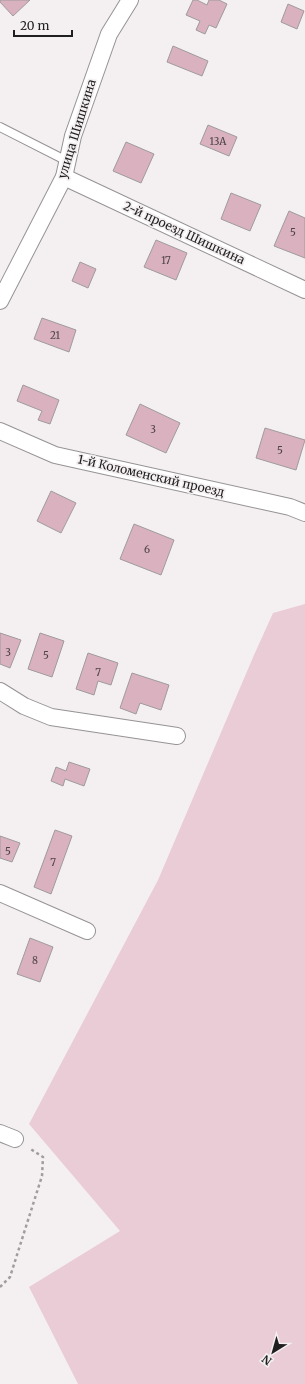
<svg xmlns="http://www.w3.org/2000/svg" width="305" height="1384" font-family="Merriweather,serif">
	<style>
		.green { fill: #eaccd6 }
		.building { fill: #d9b1bf; stroke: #9f9b9c }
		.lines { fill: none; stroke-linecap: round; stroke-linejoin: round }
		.lane-casing { stroke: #969394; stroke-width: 10 }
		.street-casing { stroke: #969394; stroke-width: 18 }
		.path { stroke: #a09d9f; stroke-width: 2.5; stroke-dasharray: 3 3; stroke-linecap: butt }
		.lane { stroke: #fff; stroke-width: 8 }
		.street { stroke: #fff; stroke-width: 16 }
		.labels { text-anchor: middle; stroke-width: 3.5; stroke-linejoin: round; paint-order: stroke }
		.number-label { font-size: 10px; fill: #4e4447 }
		.street-label { font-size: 12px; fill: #201f1f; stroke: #f4f0f2 }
	</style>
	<rect width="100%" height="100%" fill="#f4f0f2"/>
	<polygon class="green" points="305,604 305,1384 78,1384 29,1287 120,1231 29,1124 158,880 254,655 273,613"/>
	<g class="building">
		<polygon points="0,0 30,0 13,16 0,2"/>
		<polygon points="193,0 197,0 207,5 209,0 219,0 227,4 216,28 209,25 205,34 196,30 200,21 186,15"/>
		<polygon points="288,4 304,11 297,29 281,22"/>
		<polygon points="173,46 208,61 202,76 167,62"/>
		<polygon points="208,125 237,137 229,156 200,144"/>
		<polygon points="126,142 154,154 141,183 113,171"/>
		<polygon points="231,193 261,205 250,231 221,219"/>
		<polygon points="289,211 305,218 305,258 274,246"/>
		<polygon points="156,240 187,253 176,280 144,267"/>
		<polygon points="80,262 96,269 88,288 72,281"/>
		<polygon points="42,318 76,330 69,352 34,339"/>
		<polygon points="23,385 59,400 50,424 38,420 42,411 17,401"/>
		<polygon points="140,404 180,423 166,453 126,435"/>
		<polygon points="265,428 305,440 296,470 256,458"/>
		<polygon points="51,491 76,503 61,533 37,521"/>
		<polygon points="134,524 174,540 161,575 120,559"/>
		<polygon points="0,633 21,640 10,668 0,664"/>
		<polygon points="40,633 64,641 52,677 28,669"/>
		<polygon points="88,653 118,663 111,685 98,681 94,695 76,689"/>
		<polygon points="132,673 169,685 161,710 140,703 136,714 120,708"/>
		<polygon points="69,762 90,769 84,786 65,779 63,786 51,781 56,767 66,771"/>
		<polygon points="55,830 72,836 51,894 34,887"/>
		<polygon points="0,836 20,843 12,862 0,858"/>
		<polygon points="30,938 53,947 40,982 17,974"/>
	</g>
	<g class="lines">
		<g class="lane-casing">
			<polyline id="lane" points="0,127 67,161"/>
		</g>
		<g class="street-casing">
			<g id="street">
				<polyline points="64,177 305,290"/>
				<polyline points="0,301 64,177 73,136 109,34 130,0"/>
				<polyline points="0,431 55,455 290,507 305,513"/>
				<polyline points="0,691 24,706 51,717 177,736"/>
				<polyline points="0,893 87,931"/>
				<polyline points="0,1133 15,1139"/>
			</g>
		</g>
		<polyline class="path" points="0,1287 10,1277 42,1176 43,1157 29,1148"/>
		<use href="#lane" class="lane"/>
		<use href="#street" class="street"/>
	</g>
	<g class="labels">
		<g class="number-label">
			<text x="218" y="145">13А</text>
			<text x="293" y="236">5</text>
			<text x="166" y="264">17</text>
			<text x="55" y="339">21</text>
			<text x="153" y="433">3</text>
			<text x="280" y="454">5</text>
			<text x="147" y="553">6</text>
			<text x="8" y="656">3</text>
			<text x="46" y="659">5</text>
			<text x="98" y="676">7</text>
			<text x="8" y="855">5</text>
			<text x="53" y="866">7</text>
			<text x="35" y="964">8</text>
		</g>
		<g class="street-label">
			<text transform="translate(77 129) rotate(-73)" y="4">улица Шишкина</text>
			<text transform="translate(184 233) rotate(25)" y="4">2-й проезд Шишкина</text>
			<text transform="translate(151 476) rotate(13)" y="4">1-й Коломенский проезд</text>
		</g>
	</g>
	<g transform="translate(273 1352) rotate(217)" stroke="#f4f0f2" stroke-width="3" paint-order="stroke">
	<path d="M0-3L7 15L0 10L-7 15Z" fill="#201f1f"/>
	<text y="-6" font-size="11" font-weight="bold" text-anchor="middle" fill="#201f1f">N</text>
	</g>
	<path d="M14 30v6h58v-6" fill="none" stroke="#201f1f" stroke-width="2"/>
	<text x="20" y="30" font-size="12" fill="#201f1f" stroke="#f4f0f2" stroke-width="3" paint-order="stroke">20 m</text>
</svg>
